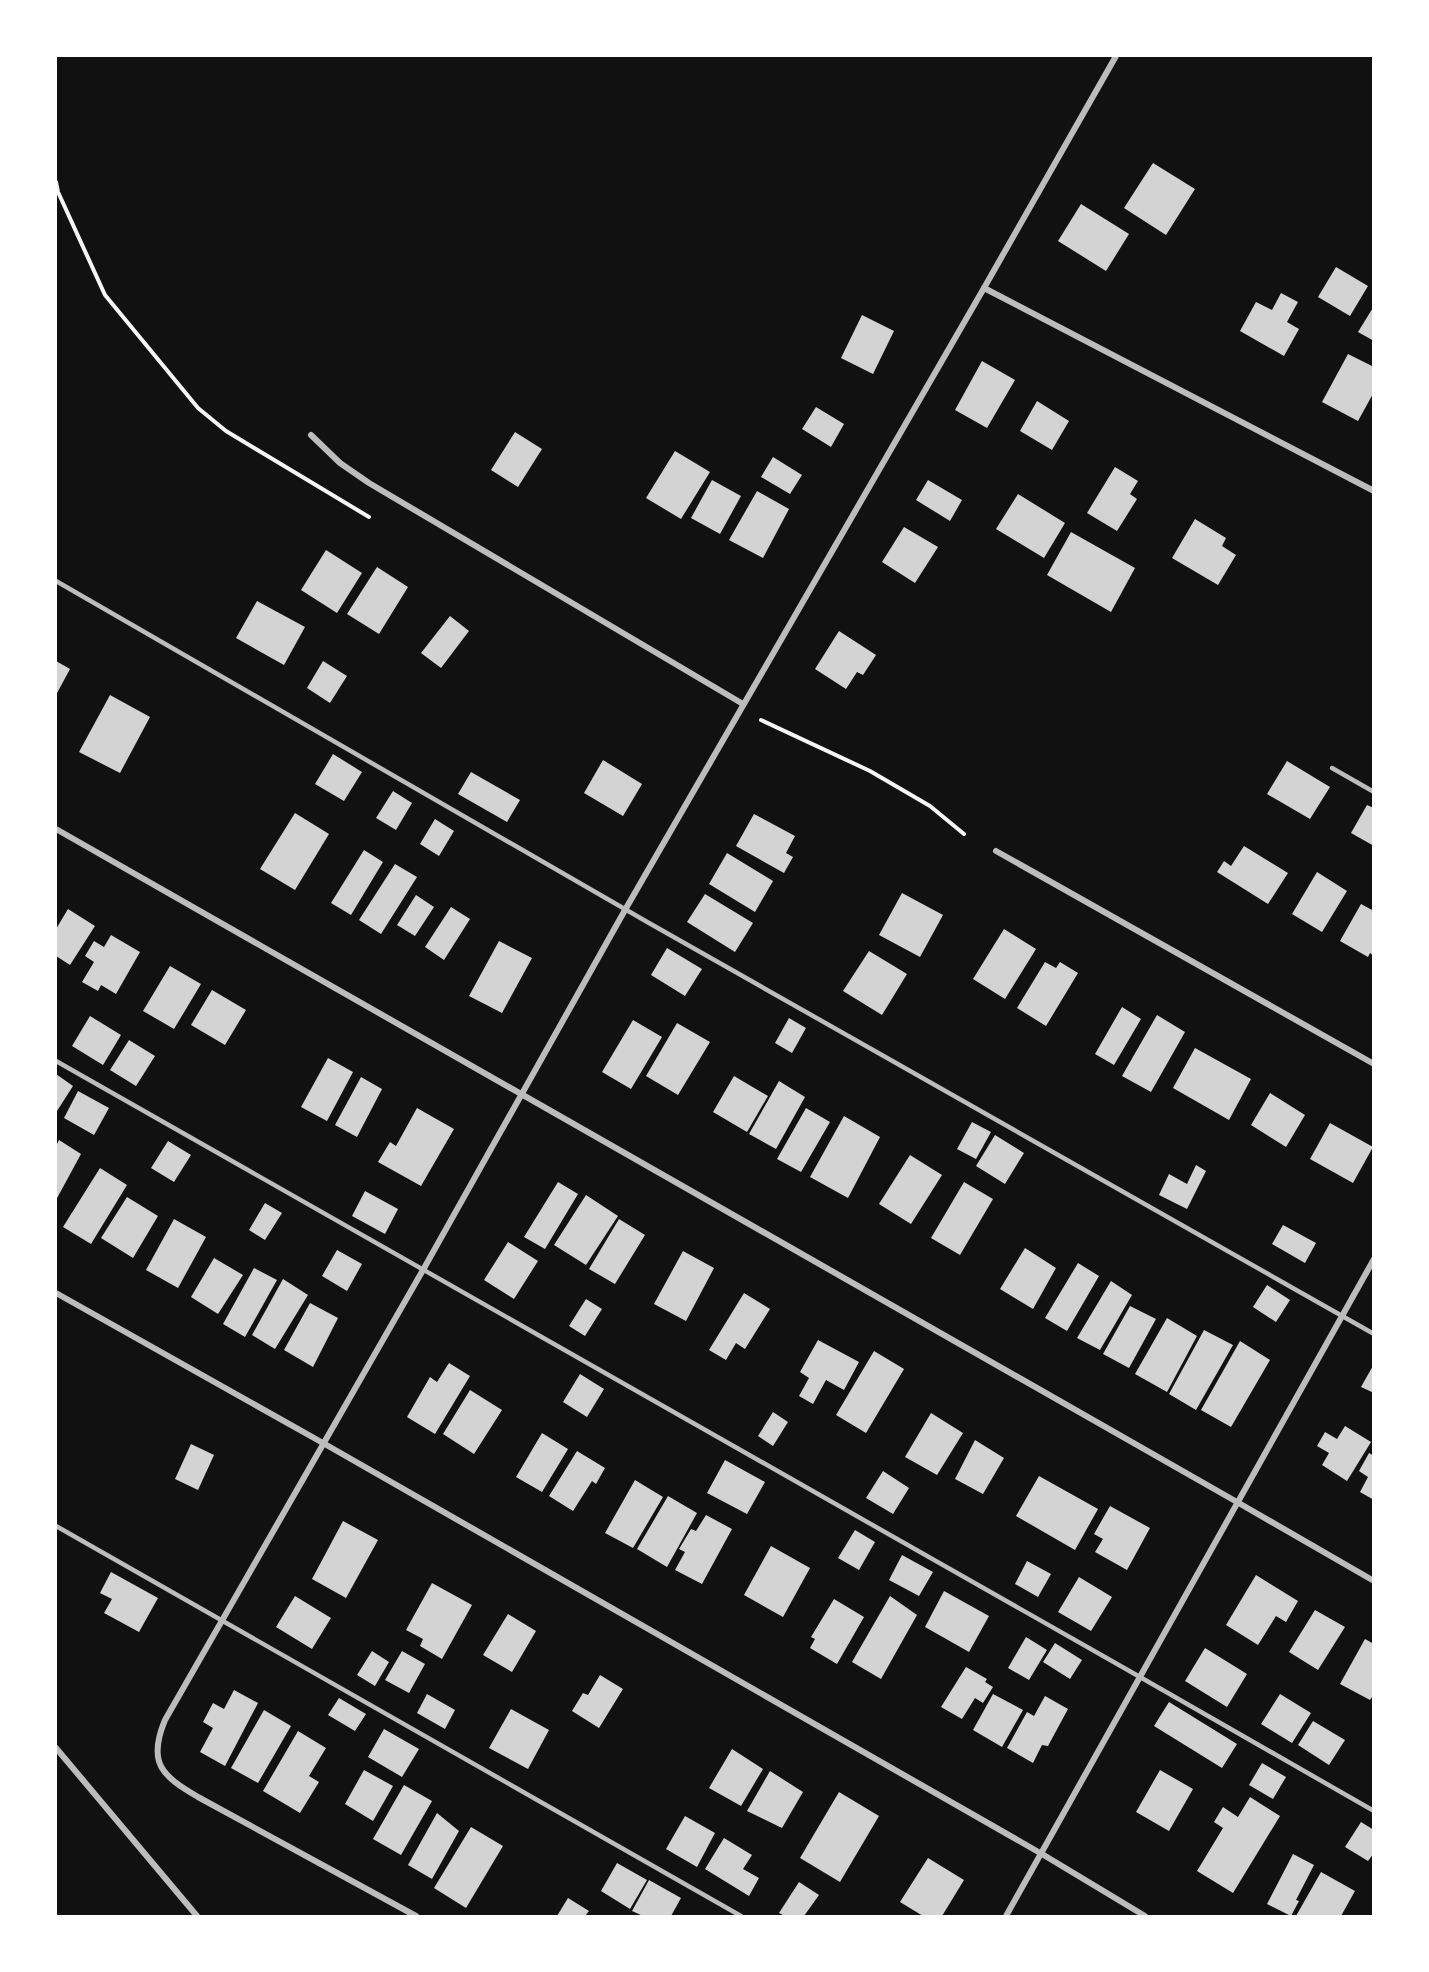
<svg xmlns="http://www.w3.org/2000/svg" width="1429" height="1972" font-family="Ubuntu,sans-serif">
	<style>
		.building { fill: #d3d3d3 }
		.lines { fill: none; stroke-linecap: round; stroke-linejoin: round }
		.path { stroke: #f5f5f5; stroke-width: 4 }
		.service { stroke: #bcbcbc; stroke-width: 4.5 }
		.minor { stroke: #bcbcbc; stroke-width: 6 }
	</style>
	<rect width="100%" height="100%" fill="#111"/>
	<g class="building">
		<polygon points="1153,163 1195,189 1166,235 1124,208"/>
		<polygon points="1081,204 1129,234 1106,271 1058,241"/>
		<polygon points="1336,267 1368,286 1350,316 1318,297"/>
		<polygon points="1281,293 1298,302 1287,322 1299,329 1284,356 1240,331 1256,302 1272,310"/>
		<polygon points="1374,306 1374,341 1358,332"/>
		<polygon points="862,315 894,331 873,374 841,358"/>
		<polygon points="1348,354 1374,367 1374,392 1358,421 1322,402"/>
		<polygon points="982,361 1015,380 987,428 955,410"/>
		<polygon points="1037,401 1069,421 1052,450 1020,431"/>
		<polygon points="816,407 844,424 831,447 802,429"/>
		<polygon points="515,432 542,449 518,487 491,470"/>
		<polygon points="675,451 710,472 681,519 646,498"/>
		<polygon points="773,457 802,475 790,494 761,477"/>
		<polygon points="1115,467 1138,481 1130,494 1137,499 1117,531 1087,513"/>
		<polygon points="712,480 741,496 720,534 691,518"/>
		<polygon points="928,480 962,500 950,521 916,500"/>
		<polygon points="757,491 789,509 763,558 729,540"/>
		<polygon points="1018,494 1065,523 1044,558 996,529"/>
		<polygon points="1195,519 1226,538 1222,546 1236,555 1218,585 1172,558"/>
		<polygon points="904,527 938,547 915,583 882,562"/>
		<polygon points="1071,532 1135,568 1111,612 1047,575"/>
		<polygon points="326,550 362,573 337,613 301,590"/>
		<polygon points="377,567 408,587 379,634 347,614"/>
		<polygon points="257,601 305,627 284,665 236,638"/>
		<polygon points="450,616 469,631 441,668 421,653"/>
		<polygon points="839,631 876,655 863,675 857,672 846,689 815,669"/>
		<polygon points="56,661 70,669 56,695"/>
		<polygon points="323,661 347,676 330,703 307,688"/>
		<polygon points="110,695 150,717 120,773 79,752"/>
		<polygon points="333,754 362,772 344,801 315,784"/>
		<polygon points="603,760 642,784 623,816 584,793"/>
		<polygon points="1287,761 1330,787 1310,819 1267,794"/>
		<polygon points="471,772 520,800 507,822 458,794"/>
		<polygon points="393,791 412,803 396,830 376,818"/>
		<polygon points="1367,805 1374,808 1374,846 1351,833"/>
		<polygon points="295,813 329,834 295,890 260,869"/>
		<polygon points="754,814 795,836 786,853 793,857 784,873 736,846"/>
		<polygon points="435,819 454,831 439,856 420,844"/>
		<polygon points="1244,846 1288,873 1268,904 1217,872 1224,861 1231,866"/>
		<polygon points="364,850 383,862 351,915 331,903"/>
		<polygon points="727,853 773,881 755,912 709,884"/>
		<polygon points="395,864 417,877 381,934 359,920"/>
		<polygon points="1317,872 1347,891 1322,932 1292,914"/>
		<polygon points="902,893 943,915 920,957 879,935"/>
		<polygon points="705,894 753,923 735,952 687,922"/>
		<polygon points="416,895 434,907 415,936 397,925"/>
		<polygon points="1361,904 1374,911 1374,956 1370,953 1368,957 1340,941"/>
		<polygon points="451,907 470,919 444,960 425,947"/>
		<polygon points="68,909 95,926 70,965 56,956 56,929"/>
		<polygon points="1004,929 1036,949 1005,999 973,979"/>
		<polygon points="111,935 140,952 116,994 101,985 98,991 82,982 94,962 85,956 94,941 104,947"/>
		<polygon points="499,941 532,958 502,1013 469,996"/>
		<polygon points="667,948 702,969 685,996 651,975"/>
		<polygon points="869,951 907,974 882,1015 843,991"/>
		<polygon points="1045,962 1056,968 1060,962 1078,973 1046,1026 1017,1008"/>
		<polygon points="170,966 201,984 174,1029 143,1011"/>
		<polygon points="212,990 246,1010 225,1045 191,1025"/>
		<polygon points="1122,1007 1141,1019 1114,1065 1095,1054"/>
		<polygon points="1157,1015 1185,1032 1151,1092 1122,1076"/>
		<polygon points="90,1016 121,1035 103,1065 72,1046"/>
		<polygon points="789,1018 806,1028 792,1053 775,1043"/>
		<polygon points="633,1020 662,1037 631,1089 602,1072"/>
		<polygon points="677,1023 710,1042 678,1095 646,1076"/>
		<polygon points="129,1040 155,1056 136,1086 110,1070"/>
		<polygon points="1195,1048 1251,1079 1229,1120 1173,1088"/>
		<polygon points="328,1058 353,1072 327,1121 301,1107"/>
		<polygon points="56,1074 73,1086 57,1111 56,1110"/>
		<polygon points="734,1076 768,1096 747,1132 713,1112"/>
		<polygon points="361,1077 382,1089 357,1137 335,1125"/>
		<polygon points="779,1081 805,1097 776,1149 749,1134"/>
		<polygon points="78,1091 109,1108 94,1135 64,1118"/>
		<polygon points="1270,1093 1305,1115 1286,1147 1251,1125"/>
		<polygon points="417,1108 454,1129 421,1186 378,1162 390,1142 396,1146"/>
		<polygon points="806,1108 830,1122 801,1172 777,1159"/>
		<polygon points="844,1116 880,1137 848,1198 810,1177"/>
		<polygon points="972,1122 991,1132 976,1159 957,1149"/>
		<polygon points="1330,1123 1373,1147 1353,1183 1310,1159"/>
		<polygon points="995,1135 1024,1153 1005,1184 976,1166"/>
		<polygon points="59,1140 81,1154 56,1200 56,1146"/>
		<polygon points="168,1141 191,1155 174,1182 151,1168"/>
		<polygon points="910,1155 942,1175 911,1224 879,1204"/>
		<polygon points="1196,1165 1206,1171 1187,1209 1159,1195 1169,1174 1187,1184"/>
		<polygon points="100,1168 127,1185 91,1244 63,1227"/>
		<polygon points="558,1182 578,1194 545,1249 524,1237"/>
		<polygon points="964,1182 993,1199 960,1255 931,1238"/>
		<polygon points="365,1191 398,1209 385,1234 352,1216"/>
		<polygon points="586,1195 618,1216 586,1265 554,1245"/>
		<polygon points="127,1197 158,1216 133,1258 101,1238"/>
		<polygon points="265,1203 282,1213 265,1240 249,1230"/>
		<polygon points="174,1219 206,1237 178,1288 146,1270"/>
		<polygon points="619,1219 645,1235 615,1284 589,1269"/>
		<polygon points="1283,1225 1316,1243 1305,1263 1272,1244"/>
		<polygon points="508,1242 538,1261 514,1299 484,1280"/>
		<polygon points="1025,1248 1056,1268 1033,1309 1000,1289"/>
		<polygon points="337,1250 362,1264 347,1291 322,1276"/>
		<polygon points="683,1251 714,1268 686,1321 654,1304"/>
		<polygon points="214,1258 243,1275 218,1314 191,1297"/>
		<polygon points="1078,1263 1099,1276 1067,1331 1045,1318"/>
		<polygon points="254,1268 277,1280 245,1337 223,1324"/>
		<polygon points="283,1279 308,1295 275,1349 252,1335"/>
		<polygon points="1111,1281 1132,1295 1100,1350 1077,1338"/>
		<polygon points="1267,1285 1290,1300 1276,1322 1253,1307"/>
		<polygon points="744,1293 770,1309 745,1349 736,1343 726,1360 709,1350"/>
		<polygon points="586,1299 602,1309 585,1336 569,1326"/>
		<polygon points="310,1303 338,1318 313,1367 284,1350"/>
		<polygon points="1130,1306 1156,1319 1129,1368 1103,1354"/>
		<polygon points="1167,1318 1197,1336 1167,1392 1135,1374"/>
		<polygon points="1204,1330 1233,1345 1196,1410 1169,1394"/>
		<polygon points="818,1340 859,1362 844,1390 826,1380 813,1404 799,1396 809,1378 800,1372"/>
		<polygon points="1240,1341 1270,1360 1231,1427 1201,1410"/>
		<polygon points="874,1351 904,1369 866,1433 836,1415"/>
		<polygon points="449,1363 470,1376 435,1434 407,1417 430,1377 437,1382"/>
		<polygon points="1374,1364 1374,1393 1361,1387"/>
		<polygon points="580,1374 604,1389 587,1417 563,1402"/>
		<polygon points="470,1390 502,1410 474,1454 443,1434"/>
		<polygon points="773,1412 788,1422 773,1446 758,1436"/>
		<polygon points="931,1413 963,1433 937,1475 905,1457"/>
		<polygon points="1345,1426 1371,1442 1347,1481 1322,1465 1329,1453 1317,1446 1325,1432 1337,1439"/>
		<polygon points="542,1433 568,1449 542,1492 516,1477"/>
		<polygon points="975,1440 1004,1458 983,1494 955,1479"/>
		<polygon points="191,1444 214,1455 198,1490 175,1479"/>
		<polygon points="577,1451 605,1468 596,1484 592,1481 573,1511 549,1496"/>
		<polygon points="1369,1453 1374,1456 1374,1500 1360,1492 1368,1477 1359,1471"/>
		<polygon points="725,1460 765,1482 747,1514 707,1493"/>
		<polygon points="883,1471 909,1488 893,1514 866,1498"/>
		<polygon points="1039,1476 1098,1509 1075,1550 1016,1516"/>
		<polygon points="635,1480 663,1497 633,1548 605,1533"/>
		<polygon points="668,1496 697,1513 667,1567 637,1549"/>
		<polygon points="1110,1506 1150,1528 1127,1570 1095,1552 1103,1539 1094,1534"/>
		<polygon points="706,1515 732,1529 702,1584 675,1570 685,1552 679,1549 691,1529 696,1531"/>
		<polygon points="343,1521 378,1540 346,1598 312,1579"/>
		<polygon points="855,1530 875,1542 859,1570 838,1558"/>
		<polygon points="771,1546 810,1568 783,1617 744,1595"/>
		<polygon points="902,1555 933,1572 919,1596 889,1580"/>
		<polygon points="1027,1561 1051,1574 1038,1597 1015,1584"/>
		<polygon points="111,1572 158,1598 139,1632 104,1613 112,1599 100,1593"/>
		<polygon points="1256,1575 1298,1601 1286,1622 1276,1616 1258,1645 1226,1625"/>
		<polygon points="1079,1577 1112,1597 1091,1631 1058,1612"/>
		<polygon points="432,1583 472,1605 442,1659 420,1646 423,1639 406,1630"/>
		<polygon points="944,1591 989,1616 969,1652 925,1627"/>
		<polygon points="295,1596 331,1618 312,1649 276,1627"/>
		<polygon points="890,1596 917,1615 881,1679 852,1662"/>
		<polygon points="834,1599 864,1617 837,1664 810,1648 815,1639 811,1637"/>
		<polygon points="1315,1610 1345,1627 1318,1670 1289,1652"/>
		<polygon points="508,1614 536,1631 512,1672 483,1655"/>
		<polygon points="1026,1637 1047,1650 1029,1680 1008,1668"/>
		<polygon points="1365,1639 1374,1644 1374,1694 1370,1700 1340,1684"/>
		<polygon points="1055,1643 1082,1660 1070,1679 1043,1662"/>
		<polygon points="1205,1648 1247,1674 1227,1707 1185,1681"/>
		<polygon points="372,1651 389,1662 375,1686 357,1675"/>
		<polygon points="402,1651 425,1664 409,1693 385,1680"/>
		<polygon points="966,1667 987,1679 985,1682 993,1687 983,1703 975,1698 962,1719 941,1707"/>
		<polygon points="600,1675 623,1689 599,1728 572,1711 583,1693 588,1695"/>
		<polygon points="234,1690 258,1703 225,1766 200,1752 213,1728 203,1722 213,1703 224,1709"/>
		<polygon points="427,1694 455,1710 445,1729 417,1713"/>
		<polygon points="993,1694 1023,1710 1002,1747 973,1730"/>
		<polygon points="1280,1694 1311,1713 1292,1743 1261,1724"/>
		<polygon points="1045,1696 1068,1709 1048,1746 1042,1745 1033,1763 1007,1748 1027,1712 1034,1716"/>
		<polygon points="339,1698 366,1714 355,1731 328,1715"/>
		<polygon points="1169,1702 1237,1744 1222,1768 1154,1726"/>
		<polygon points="511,1709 549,1730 528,1769 489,1748"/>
		<polygon points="264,1710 291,1726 258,1783 231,1768"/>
		<polygon points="1313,1721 1345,1740 1329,1765 1298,1745"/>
		<polygon points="384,1729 419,1749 402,1777 368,1757"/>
		<polygon points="298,1731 326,1748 309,1776 319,1782 300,1813 263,1791"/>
		<polygon points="732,1749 763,1769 741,1806 709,1788"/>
		<polygon points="1262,1763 1286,1777 1273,1799 1249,1785"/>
		<polygon points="364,1770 393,1786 373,1821 345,1804"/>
		<polygon points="1160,1770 1193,1789 1169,1831 1136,1812"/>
		<polygon points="770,1771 803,1792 782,1828 747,1811"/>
		<polygon points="404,1785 432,1801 401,1855 373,1839"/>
		<polygon points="839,1792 879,1816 840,1882 800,1858"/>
		<polygon points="1250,1797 1280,1816 1233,1893 1197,1871 1223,1828 1214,1822 1223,1807 1238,1817"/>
		<polygon points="437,1813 459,1831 432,1879 408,1865"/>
		<polygon points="685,1816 715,1833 697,1867 666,1849"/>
		<polygon points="1361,1822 1374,1830 1374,1853 1368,1861 1345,1847"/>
		<polygon points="471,1827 503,1846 466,1908 434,1888"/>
		<polygon points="724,1838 752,1855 743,1869 759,1878 749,1896 705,1869"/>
		<polygon points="1293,1854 1314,1865 1296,1900 1299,1901 1291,1916 1267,1904"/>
		<polygon points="928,1858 964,1880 942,1916 923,1916 900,1902"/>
		<polygon points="617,1863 647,1880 630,1909 601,1891"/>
		<polygon points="1321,1872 1355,1891 1341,1916 1296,1916"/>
		<polygon points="649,1880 681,1898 671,1916 643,1916 632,1911"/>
		<polygon points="799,1882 819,1895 804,1916 785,1916 779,1913"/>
		<polygon points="568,1898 589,1911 585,1916 557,1916"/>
	</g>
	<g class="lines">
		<g class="path">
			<polyline points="56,182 58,192 105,295 198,408 226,431 369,517"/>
			<polyline points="761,720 870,771 930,806 964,834"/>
		</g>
		<g class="service">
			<polyline points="56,581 649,923 1374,1334"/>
			<polyline points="1332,768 1374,792"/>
			<polyline points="56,1061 1140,1677 1374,1811"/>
			<polyline points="56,1526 741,1916"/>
		</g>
		<g class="minor">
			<polyline points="984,288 1374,491"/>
			<polyline points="311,435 340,463 369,483 743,704"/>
			<polyline points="56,829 1237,1502 1374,1581"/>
			<polyline points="996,851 1374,1064"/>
			<polyline points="56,1293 323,1443 1042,1854 1145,1916"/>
			<polyline points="56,1748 197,1916"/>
			<path d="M 416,1916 L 198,1797 C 162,1776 147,1763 165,1720 L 423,1270 L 625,910 L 984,288 L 1116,56"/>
			<polyline points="1006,1916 1374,1259"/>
		</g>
	</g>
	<rect width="1429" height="1972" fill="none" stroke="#ffffff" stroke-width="114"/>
</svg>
